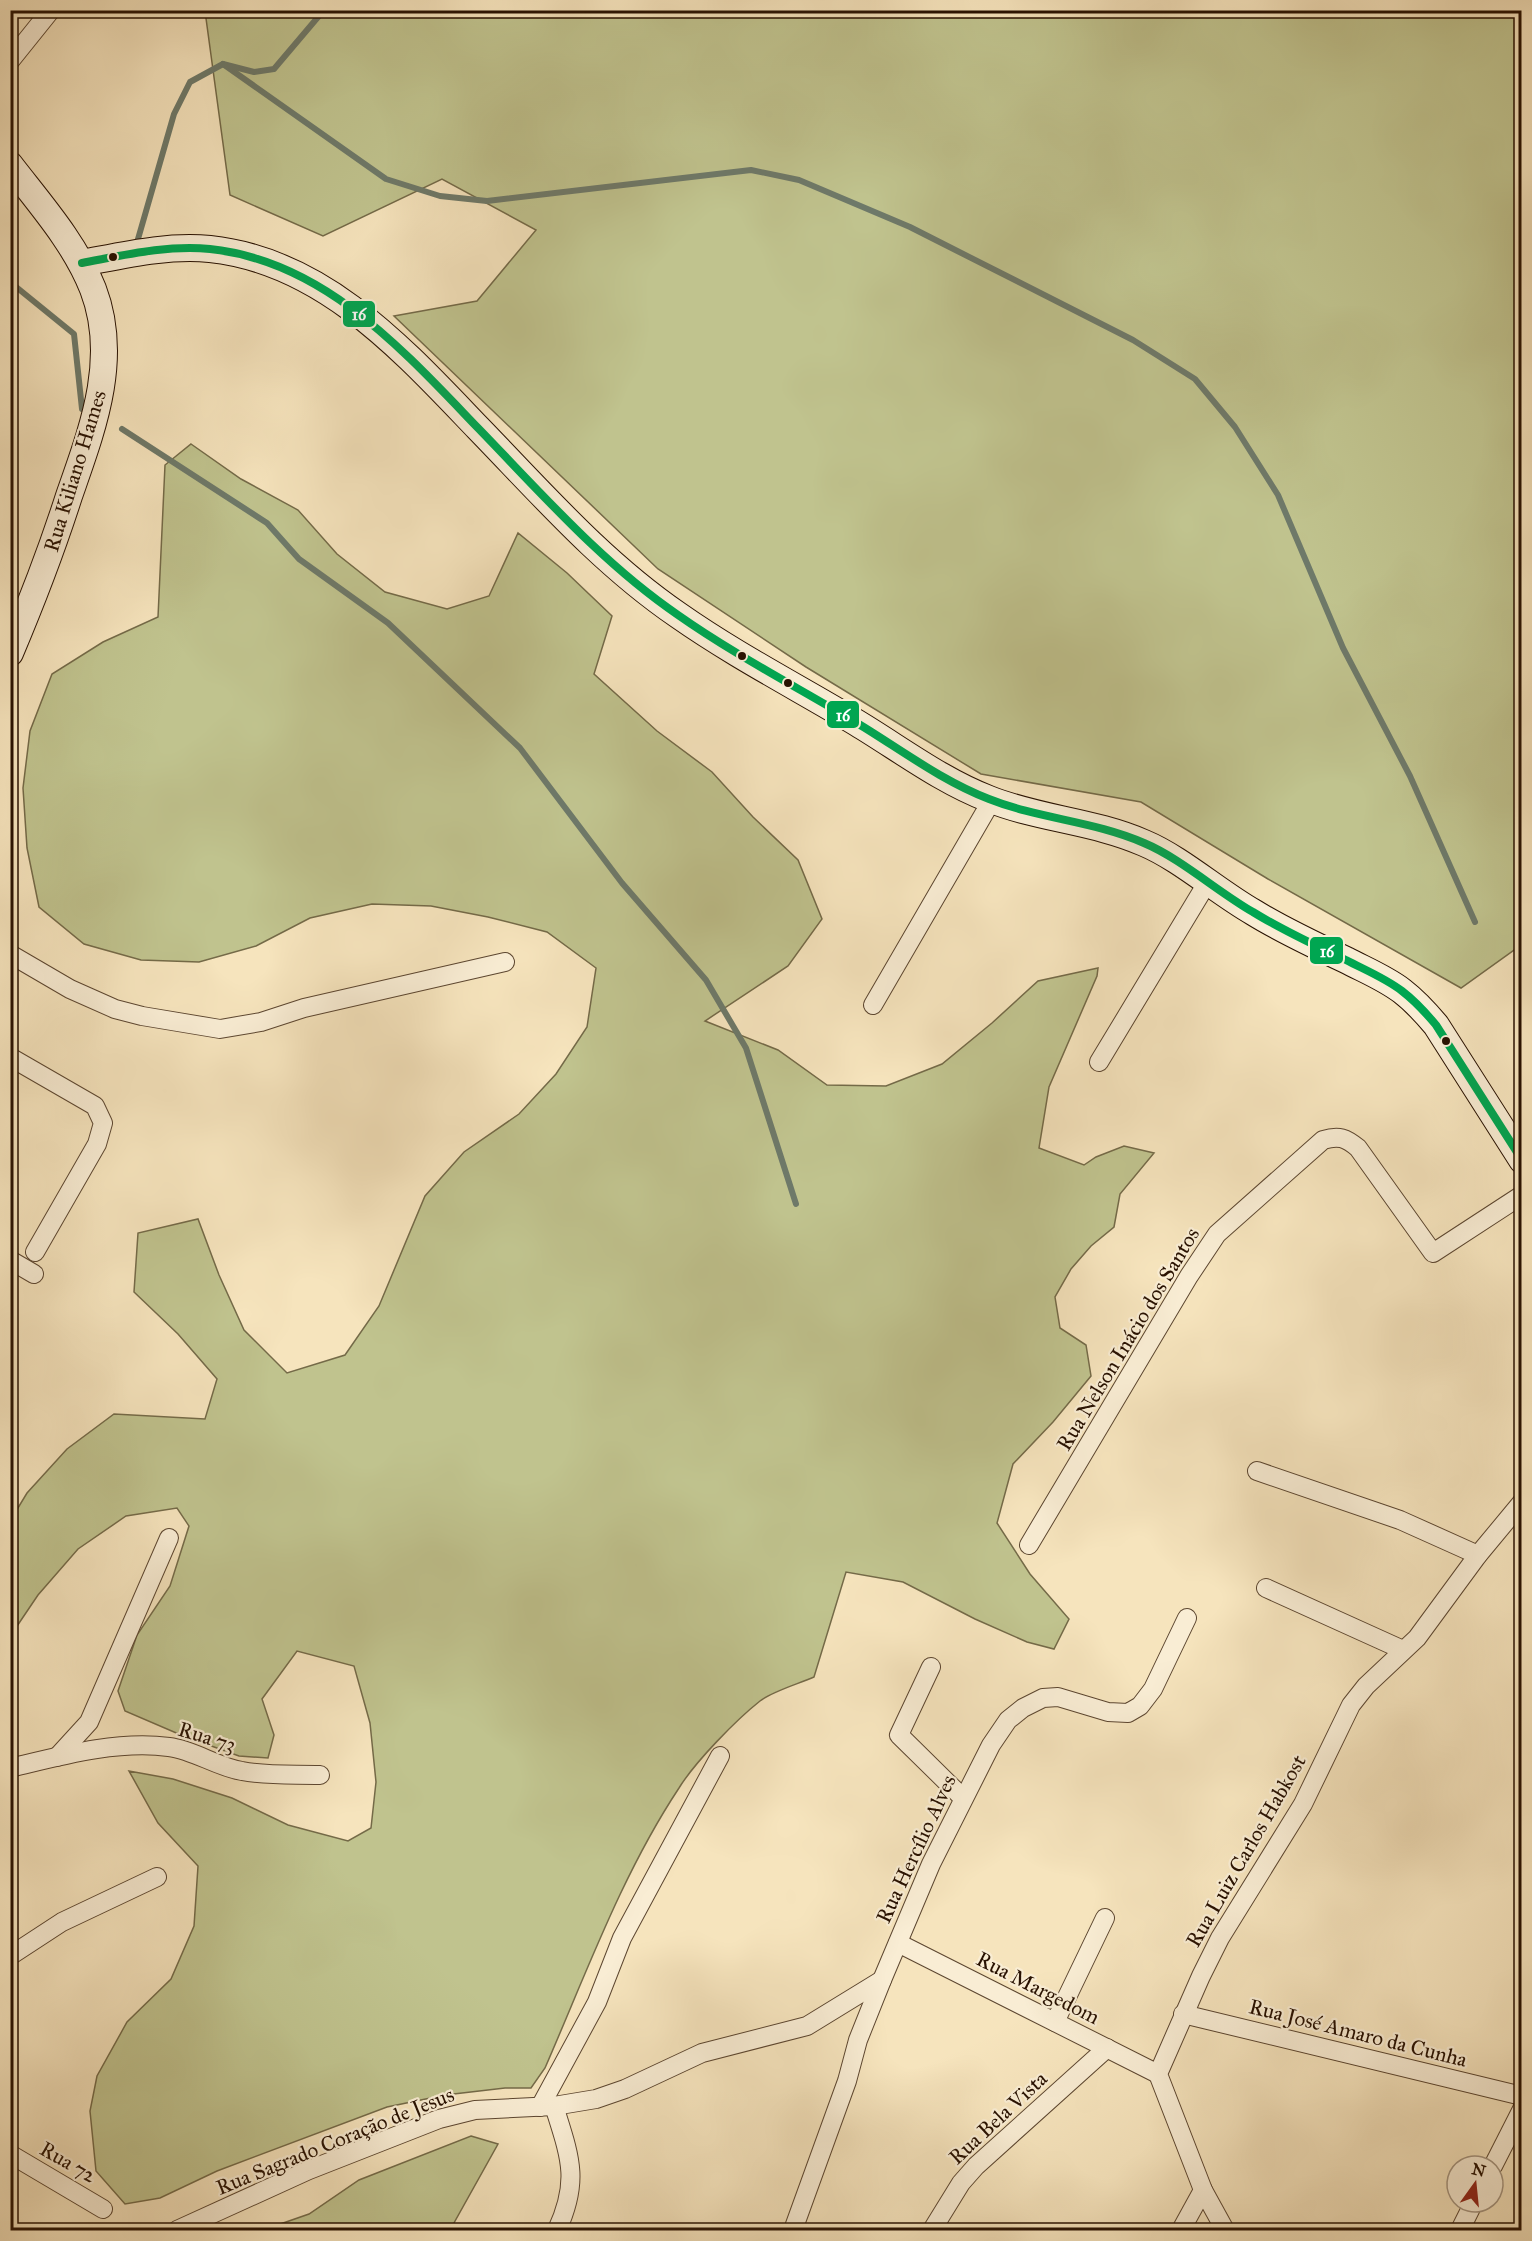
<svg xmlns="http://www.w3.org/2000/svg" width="1532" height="2241" font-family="'IM FELL Great Primer',serif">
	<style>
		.green { fill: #c0c38e; stroke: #746a48; stroke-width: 1.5 }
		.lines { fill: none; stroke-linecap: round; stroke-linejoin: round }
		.stream { stroke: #6e7969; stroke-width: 6 }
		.street-casing { stroke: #5c4630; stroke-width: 20 }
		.secondary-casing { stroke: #281101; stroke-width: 28 }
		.street { stroke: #f9edd4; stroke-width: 18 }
		.secondary { stroke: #f9edd4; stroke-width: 26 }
		.bus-1-casing { stroke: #f9edd4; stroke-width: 12 }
		.bus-1 { stroke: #00a651; stroke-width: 8 }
		.bus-dot { fill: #281101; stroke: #f9edd4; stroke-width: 2 }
		.labels { text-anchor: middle; stroke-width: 4.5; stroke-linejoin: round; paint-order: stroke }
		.street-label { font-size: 21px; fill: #281101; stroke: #f9edd4 }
		.line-badge { stroke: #f9edd4; stroke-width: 2 }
		.badge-label { font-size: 16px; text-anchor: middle; font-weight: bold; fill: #fff }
	</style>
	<rect width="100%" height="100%" fill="#f6e4bd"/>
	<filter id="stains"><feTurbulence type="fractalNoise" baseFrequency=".00333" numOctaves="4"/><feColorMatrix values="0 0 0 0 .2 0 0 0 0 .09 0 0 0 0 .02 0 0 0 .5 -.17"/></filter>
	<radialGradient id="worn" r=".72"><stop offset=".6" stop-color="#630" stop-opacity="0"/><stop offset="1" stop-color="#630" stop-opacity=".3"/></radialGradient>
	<g class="green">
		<polygon points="205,11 1521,11 1521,945 1461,988 1268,879 1141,802 981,774 806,667 658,569 394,316 477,301 536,230 442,179 323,236 230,195"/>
		<path d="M 191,444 L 241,479 L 298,510 L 337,554 L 385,592 L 447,609 L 489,596 L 518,533 L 567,573 L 612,616 L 594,674 L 657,731 L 712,772 L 753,817 L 798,860 L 822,919 L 788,966 L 705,1021 L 778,1050 L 827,1085 L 886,1086 L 942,1064 L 992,1023 L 1038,981 L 1098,968 L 1097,976 L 1049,1087 L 1039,1148 L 1084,1165 L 1096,1157 L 1124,1146 L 1154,1153 L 1120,1194 L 1114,1227 L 1091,1246 L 1071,1269 L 1055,1297 L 1060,1328 L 1086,1345 L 1091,1376 L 1053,1422 L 1013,1464 L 997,1523 L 1030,1574 L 1069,1619 L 1054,1649 L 1027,1642 L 975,1619 L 903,1582 L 846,1572 L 814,1677 C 798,1684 773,1691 760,1701 C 736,1720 695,1762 679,1788 C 622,1874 586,1974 545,2068 L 531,2088 L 505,2088 L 445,2095 L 387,2107 L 217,2171 L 160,2198 L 125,2204 L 96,2171 L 90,2111 L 97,2076 L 127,2022 L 171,1979 L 194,1926 L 198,1866 L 158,1823 L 129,1771 L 173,1779 L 232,1798 L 288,1825 L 348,1841 L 371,1828 L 376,1782 L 370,1723 L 354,1666 L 297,1651 L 262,1699 L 274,1735 L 268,1758 L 239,1756 L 181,1735 L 125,1711 L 118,1691 L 137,1635 L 170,1586 L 189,1526 L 177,1508 L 126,1516 L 78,1549 L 38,1595 L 11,1635 L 10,1521 L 27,1493 L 67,1449 L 114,1414 L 205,1419 L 217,1379 L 178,1334 L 134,1292 L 138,1233 L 198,1219 L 219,1275 L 244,1330 L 287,1373 L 345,1355 L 379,1306 L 425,1196 L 464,1152 L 519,1114 L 556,1074 L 587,1027 L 596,968 L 547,932 L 488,917 L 431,906 L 372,904 L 310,918 L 256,946 L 199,962 L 141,960 L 84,944 L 39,907 L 27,848 L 23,788 L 30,731 L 52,674 L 103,642 L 158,617 L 165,465 Z"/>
		<polygon points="471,2136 498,2144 450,2230 263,2230 309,2214 359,2180"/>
	</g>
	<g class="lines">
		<g class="stream">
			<polyline points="223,64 386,179 440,196 487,201 751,170 799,180 910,227 1133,340 1195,379 1235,427 1278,495 1343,648 1410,776 1475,922"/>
			<polyline points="138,239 174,114 190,82 223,64 254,72 274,69 324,10"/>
			<polyline points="10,282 74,334 82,409"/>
			<polyline points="122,429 267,523 299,559 388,623 520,748 622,883 706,980 746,1048 796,1204"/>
		</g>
		<g class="street-casing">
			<g id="street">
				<polyline points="10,61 51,10"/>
				<polyline points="10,954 70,989 115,1009 142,1016 220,1029 261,1022 304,1008 505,962"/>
				<polyline points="873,1005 992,800"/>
				<polyline points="10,1057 95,1106 103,1123 97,1144 35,1252"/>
				<polyline points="1099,1062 1207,883"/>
				<polyline points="10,1260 34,1274"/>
				<polyline points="1257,1471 1400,1520 1478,1555"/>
				<path d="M 1029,1545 L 1189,1276 L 1217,1234 L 1323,1140 C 1339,1135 1346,1138 1358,1148 L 1433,1253 L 1522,1195"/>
				<polyline points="1266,1588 1403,1650"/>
				<polyline points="931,1667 899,1735 963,1798"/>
				<polyline points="57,1757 89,1722 169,1538"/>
				<path d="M 10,1768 C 60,1756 117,1740 169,1747 C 194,1750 217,1767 242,1771 C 267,1776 295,1774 320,1775"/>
				<polyline points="898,1943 1158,2074"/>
				<polyline points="10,1956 62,1922 157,1877"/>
				<polyline points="1183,2014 1522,2096"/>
				<polyline points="1055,2022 1105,1918"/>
				<path d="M 554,2106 C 570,2157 580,2180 557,2230"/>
				<polyline points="540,2107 597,2002 622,1938 720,1756"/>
				<polyline points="10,2154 103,2209"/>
				<polyline points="1493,2166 1522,2109"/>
				<polyline points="177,2230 309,2170 439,2119 475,2110 554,2106 596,2099 625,2089 702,2053 807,2026 882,1980"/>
				<polyline points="793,2230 847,2081 858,2040 882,1980 931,1864 991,1745 1008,1720 1023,1708 1043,1698 1058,1697 1108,1712 1128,1713 1140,1706 1153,1689 1187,1618"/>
				<polyline points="932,2230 961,2183 976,2166 1107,2048"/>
				<polyline points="1181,2230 1203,2190"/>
				<polyline points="1225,2230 1203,2190 1158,2074 1201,1976 1220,1938 1303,1804 1351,1705 1366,1686 1417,1638 1478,1555 1522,1502"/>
				<polyline points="1460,2230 1474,2202"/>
			</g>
		</g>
		<g class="secondary-casing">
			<g id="secondary">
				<path d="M 10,165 C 40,204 75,243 93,289 C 120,359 92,430 69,496 C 52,549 32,601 10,653"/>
				<path d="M 82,263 C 125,255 166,245 210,249 C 324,261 403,350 478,428 C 542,494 602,563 678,615 C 735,655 797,687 857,723 C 900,749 942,781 989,799 C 1039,819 1094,821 1144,843 C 1180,858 1218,892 1253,912 C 1282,930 1314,945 1346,960 C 1365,970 1385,978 1402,991 C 1415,1001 1426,1013 1436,1025 L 1522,1160"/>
			</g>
		</g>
		<use href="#street" class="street"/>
		<use href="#secondary" class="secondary"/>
		<g class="bus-1-casing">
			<path id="bus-1" d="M 82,263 C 125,255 166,245 210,249 C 324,261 403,350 478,428 C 542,494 602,563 678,615 C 735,655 797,687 857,723 C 900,749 942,781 989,799 C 1039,819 1094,821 1144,843 C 1180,858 1218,892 1253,912 C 1282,930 1314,945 1346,960 C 1365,970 1385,978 1402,991 C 1415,1001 1426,1013 1436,1025 L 1522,1160"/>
		</g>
		<use href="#bus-1" class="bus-1"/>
	</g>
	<g class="bus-dot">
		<circle cx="113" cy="257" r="5"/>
		<circle cx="742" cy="656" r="5"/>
		<circle cx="788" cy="683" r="5"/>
		<circle cx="1446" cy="1041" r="5"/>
	</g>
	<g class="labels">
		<g class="street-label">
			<text transform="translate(75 471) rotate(-73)" y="7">Rua Kiliano Hames</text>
			<text transform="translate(1128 1339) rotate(-59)" y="7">Rua Nelson Inácio dos Santos</text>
			<text transform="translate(207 1737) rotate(17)" y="7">Rua 73</text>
			<text transform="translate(916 1849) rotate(-65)" y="7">Rua Hercílio Alves</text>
			<text transform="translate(1246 1851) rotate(-60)" y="7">Rua Luiz Carlos Habkost</text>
			<text transform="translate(1038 1988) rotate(27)" y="7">Rua Margedom</text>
			<text transform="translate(1358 2033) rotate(14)" y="7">Rua José Amaro da Cunha</text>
			<text transform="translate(998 2118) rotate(-43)" y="7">Rua Bela Vista</text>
			<text transform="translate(335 2141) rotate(-22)" y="7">Rua Sagrado Coração de Jesus</text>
			<text transform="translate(68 2162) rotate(30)" y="7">Rua 72</text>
		</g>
	</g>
	<g class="line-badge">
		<rect x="342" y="300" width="34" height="28" rx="6" fill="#00a651"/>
		<rect x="826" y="700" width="34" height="29" rx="6" fill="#00a651"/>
		<rect x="1309" y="936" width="35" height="29" rx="6" fill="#00a651"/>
	</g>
	<g class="badge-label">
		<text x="359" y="320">16</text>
		<text x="843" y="721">16</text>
		<text x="1327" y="957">16</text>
	</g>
	<rect width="1532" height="2241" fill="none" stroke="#f6e4bd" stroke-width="36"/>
	<rect x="12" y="12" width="1508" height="2217" fill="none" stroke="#281101" stroke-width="3"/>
	<rect x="18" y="18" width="1496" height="2205" fill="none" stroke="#281101" stroke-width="1.5"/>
	<g transform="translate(1475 2184) rotate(15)"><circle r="28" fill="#f9edd4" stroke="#a59580" stroke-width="1.5"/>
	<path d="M0-4.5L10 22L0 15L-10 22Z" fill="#8f2418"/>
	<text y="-9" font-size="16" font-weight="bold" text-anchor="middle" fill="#281101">N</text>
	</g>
	<rect width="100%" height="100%" filter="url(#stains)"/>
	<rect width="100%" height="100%" fill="url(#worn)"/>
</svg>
